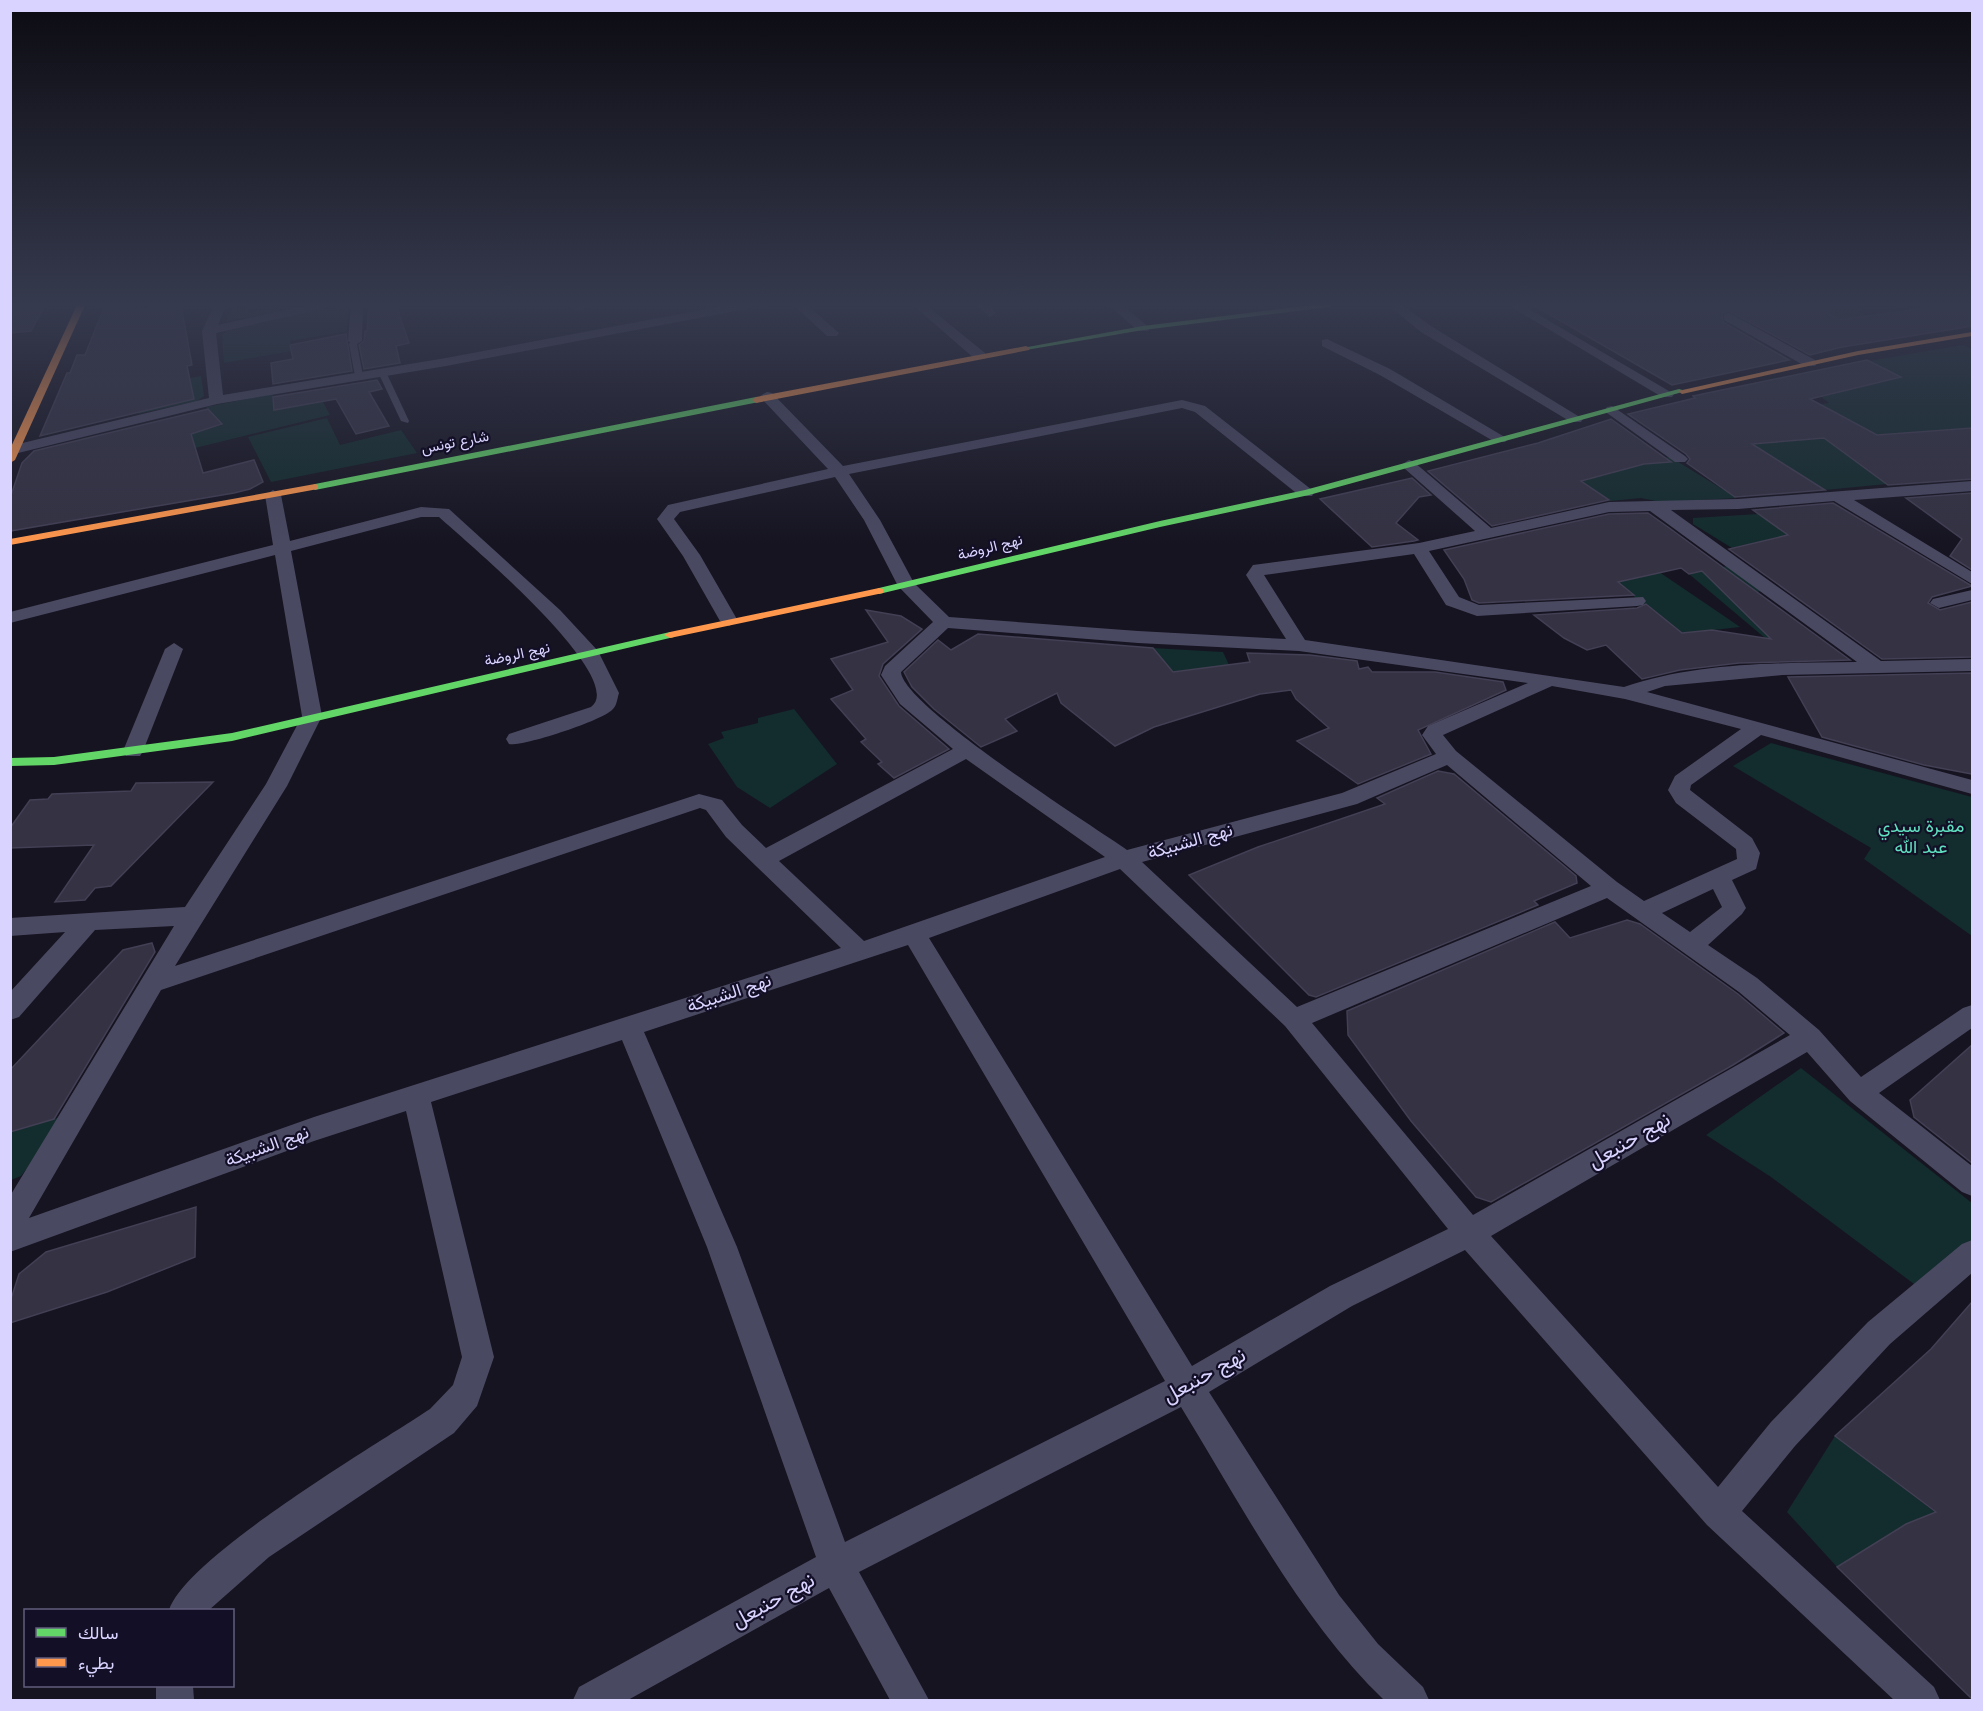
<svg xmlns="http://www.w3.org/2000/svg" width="1983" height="1711" font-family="Arial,Vazirmatn,sans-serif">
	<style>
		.green { fill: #132c2d }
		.building { fill: #343243; stroke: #433f54; stroke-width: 1.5 }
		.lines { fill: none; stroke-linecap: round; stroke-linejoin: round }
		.lane { fill: #4a4962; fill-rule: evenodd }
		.street { fill: #4a4962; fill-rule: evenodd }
		.fast { fill: #63d668; fill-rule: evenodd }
		.slow { fill: #ff974d; fill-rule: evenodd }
		.labels { text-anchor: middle; stroke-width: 4.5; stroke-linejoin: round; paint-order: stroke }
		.far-street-label { font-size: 15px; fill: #d9d4ff; stroke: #130f26 }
		.park-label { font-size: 18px; fill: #5fe0c0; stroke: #130f26 }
		.street-label { font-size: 18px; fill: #d9d4ff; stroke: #130f26 }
		.near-street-label { font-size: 21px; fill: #d9d4ff; stroke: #130f26 }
	</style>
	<rect width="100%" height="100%" fill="#161421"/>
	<g class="green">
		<polygon points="338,305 348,305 347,331 290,341 292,351 224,363 222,335 227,331"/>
		<polygon points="1815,305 1858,305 1864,310 1859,312 1868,317 1842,322"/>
		<polygon points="248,307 248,312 278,309 277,312 226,321 232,309"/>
		<polygon points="1963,345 1972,349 1972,428 1826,439 1887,484 1825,490 1752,444 1779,442 1777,412 1829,403 1820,396 1900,377 1869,361"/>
		<polygon points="201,376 204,396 197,401 138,414 141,388"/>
		<polygon points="273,394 274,410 323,402 330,415 191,449 184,436 222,425 206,407"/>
		<polygon points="327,418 340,445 401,430 417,453 271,482 248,437"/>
		<polygon points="1670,457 1737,498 1661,502 1641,498 1611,501 1581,481 1613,473 1619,465"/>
		<polygon points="1759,514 1788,535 1732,548 1693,524 1693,518"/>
		<polygon points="1637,557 1727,618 1740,627 1679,634 1590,560"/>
		<polygon points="1727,566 1766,590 1757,592 1737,605 1771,639 1765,638 1689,574"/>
		<polygon points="1153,648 1223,652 1229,665 1212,667 1181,681"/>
		<polygon points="794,709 837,764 770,808 737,787 708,744 724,738 721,732 758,723 758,718"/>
		<polygon points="1771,743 1972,797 1972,936 1864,859 1871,848 1733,766"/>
		<polygon points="1801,1068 1972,1203 1972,1243 1918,1287 1771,1177 1706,1135"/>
		<polygon points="70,1114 21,1176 11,1180 11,1132"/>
		<polygon points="1835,1436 1936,1513 1906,1524 1837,1567 1787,1512"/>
	</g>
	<g class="building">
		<polygon points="10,305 45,305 31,331 10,333"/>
		<polygon points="105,305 139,305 137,310 181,305 192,365 187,366 194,399 40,436 67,373 70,373 77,355 85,355"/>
		<polygon points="369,305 396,305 409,343 396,346 400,363 364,369 359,345 364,341 365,331 367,331"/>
		<polygon points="1533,305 1815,305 1839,320 1947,305 1972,305 1972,326 1842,347 1810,355 1729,311 1722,313 1723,322 1789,360 1672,385"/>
		<polygon points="346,334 352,371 273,384 271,363 293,359 290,345"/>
		<polygon points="1867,360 1901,377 1810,399 1877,435 1972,428 1972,479 1888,485 1824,438 1752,444 1825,490 1735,497 1687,463 1690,459 1686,454 1628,414 1695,398 1693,396"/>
		<polygon points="377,380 382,389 369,392 389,426 356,434 336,399 274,410 273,397"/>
		<polygon points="208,409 222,424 191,434 203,473 254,460 263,482 250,489 234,493 10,531 10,498 22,463 34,451"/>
		<polygon points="1611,419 1671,462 1644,464 1581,481 1609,500 1492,526 1428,471 1538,443"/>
		<polygon points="1412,478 1431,495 1419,497 1396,523 1418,540 1414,541 1372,547 1320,499"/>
		<polygon points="1972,493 1972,570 1950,556 1962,539 1906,498"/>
		<polygon points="1833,503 1972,586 1932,597 1928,603 1940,610 1972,602 1972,657 1882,659 1729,549 1788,535 1753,510"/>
		<polygon points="1648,513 1668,527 1850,660 1739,663 1680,670 1642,679 1606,645 1587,650 1564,638 1534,615 1637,608 1646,604 1682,633 1712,630 1771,639 1702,571 1689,574 1681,568 1618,582 1634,595 1479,603 1472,600 1464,579 1444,550 1609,514"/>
		<polygon points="866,610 901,616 922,629 883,664 879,676 899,706 949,749 894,778 878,764 882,762 861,742 866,739 831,699 853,690 831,659 888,642"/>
		<polygon points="978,634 1153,648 1173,672 1250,662 1247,653 1310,655 1357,661 1359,669 1368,667 1372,672 1435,672 1503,682 1506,690 1418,730 1431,754 1358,784 1297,741 1329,728 1296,699 1291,690 1260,694 1154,727 1115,746 1061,703 1057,693 1005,719 1017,731 981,747 934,709 912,687 904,672 938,640 951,650"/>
		<polygon points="1972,673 1972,774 1924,765 1822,737 1788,677"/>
		<polygon points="1438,771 1454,774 1576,876 1577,883 1534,901 1538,905 1316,997 1309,995 1189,875 1258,847 1385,804 1377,798"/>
		<polygon points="213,782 111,886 95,888 85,900 55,902 94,845 10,848 10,828 30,800 48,799 52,794 131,791 136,783"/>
		<polygon points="1627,920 1640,924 1738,994 1784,1033 1733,1065 1491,1202 1476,1197 1411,1121 1348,1035 1347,1011 1555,922 1570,938"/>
		<polygon points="152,943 155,952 54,1119 10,1132 10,1070 123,950"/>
		<polygon points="1972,1045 1972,1163 1914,1117 1910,1100"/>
		<polygon points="196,1207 195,1257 107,1292 10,1323 10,1302 19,1274 46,1252"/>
		<polygon points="1972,1302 1972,1699 1837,1567 1906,1524 1936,1512 1835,1436 1931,1349"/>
	</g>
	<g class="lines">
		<g class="lane">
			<polygon points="352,339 359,341 357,344 363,376 359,378 355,376 349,344"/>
			<polygon points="379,370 386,372 409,421 408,423 401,421 378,372"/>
		</g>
		<g class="street">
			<polygon points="214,305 226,305 218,325 307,305 328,305 326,308 216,333 223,395 446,358 728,305 752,305 746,309 446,366 217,404 10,455 10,446 209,398 202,331"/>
			<polygon points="351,305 363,305 362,341 355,345 348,341"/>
			<polygon points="568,305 594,305 577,311"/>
			<polygon points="794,305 807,305 839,333 837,336 827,336"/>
			<polygon points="913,305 926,305 985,353 985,359 975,359"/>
			<polygon points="976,305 989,305 996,313 990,317"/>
			<polygon points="1109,305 1122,305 1150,328 1148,331 1138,331"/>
			<polygon points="1388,305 1402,305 1431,326 1583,419 1581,422 1571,422 1421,332"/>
			<polygon points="1508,305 1522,305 1674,394 1672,397 1662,397"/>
			<polygon points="1729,313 1815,360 1817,363 1815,366 1805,366 1724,320 1724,314"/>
			<polygon points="1327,339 1390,369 1508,439 1505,442 1495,442 1380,375 1322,346 1322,340"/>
			<path d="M 767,392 L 772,393 L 843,466 L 1182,400 L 1205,406 L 1312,490 L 1314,493 L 1312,496 L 1300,496 L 1195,412 L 1182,408 L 849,474 L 880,520 L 914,583 L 949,617 L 1138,631 L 1286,639 L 1246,575 L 1253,565 L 1419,543 L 1475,531 L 1404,468 L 1401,465 L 1409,460 L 1414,462 L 1491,528 L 1609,502 L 1738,499 L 1972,481 L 1972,491 L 1854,500 L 1972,572 L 1972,584 L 1834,501 L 1738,509 L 1671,510 L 1881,661 L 1972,659 L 1972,671 L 1782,675 L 1665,686 L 1647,692 L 1972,780 L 1972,794 L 1761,735 L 1691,785 L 1690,790 L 1752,838 L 1760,853 L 1756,869 L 1732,880 L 1746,908 L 1742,914 L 1708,945 L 1757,978 L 1819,1030 L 1861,1077 L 1963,1008 L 1972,1005 L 1972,1028 L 1879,1093 L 1972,1166 L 1972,1196 L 1962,1192 L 1850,1101 L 1807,1052 L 1491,1236 L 1718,1487 L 1771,1422 L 1868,1322 L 1962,1244 L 1972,1240 L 1972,1273 L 1890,1344 L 1795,1446 L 1742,1511 L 1934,1687 L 1940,1700 L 1894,1700 L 1707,1525 L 1465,1250 L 1352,1306 L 1209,1392 L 1339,1595 L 1378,1644 L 1423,1687 L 1429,1700 L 1384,1700 C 1300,1619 1242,1506 1181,1407 L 859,1572 L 929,1700 L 890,1700 L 829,1588 L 628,1700 L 573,1700 L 579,1687 L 816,1557 L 707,1247 L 622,1040 L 431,1102 L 494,1357 L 477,1406 L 454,1433 L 269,1557 L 209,1610 L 169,1610 C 186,1557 376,1445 430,1409 L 453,1385 L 462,1357 L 406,1111 L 314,1141 L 10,1252 L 10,1196 L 174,926 L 95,930 L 19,1017 L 10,1020 L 10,992 L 65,932 L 10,936 L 10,918 L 185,907 L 266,784 L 302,716 L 275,555 L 10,623 L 10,612 L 273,545 L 265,495 L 273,490 L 281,495 L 290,541 L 421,507 L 449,509 L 560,610 L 598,651 L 619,693 C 617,699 617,706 612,710 C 601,721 522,747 509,744 L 506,739 L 509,734 L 591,707 C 630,678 463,539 439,517 L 421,517 L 291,551 L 322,716 L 287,786 L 175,966 L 699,794 L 722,800 L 742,825 L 766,848 L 953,749 L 900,704 L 881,675 L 885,666 L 933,622 L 898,586 L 864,520 L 835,477 L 680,512 L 674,519 L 700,555 L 738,621 L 729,626 L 720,621 L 683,556 L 657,519 L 668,505 L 828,469 L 762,399 L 760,396 ZM 1650,511 L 1857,662 C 1780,663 1697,662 1624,687 L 1305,640 L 1264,575 L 1414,554 L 1446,605 L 1477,616 L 1637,606 L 1643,605 L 1646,601 L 1643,597 L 1479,605 L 1459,597 L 1429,551 L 1609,512 ZM 948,628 L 1138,643 L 1299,651 L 1528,683 L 1428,726 L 1422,735 L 1436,754 L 1342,793 L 1127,850 C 1091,825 903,706 901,672 ZM 1552,686 L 1625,699 L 1741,729 L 1675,776 L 1668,790 L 1676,803 L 1736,849 L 1737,859 L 1644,901 L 1617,882 L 1456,751 L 1443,735 ZM 966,759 L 1105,857 L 864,941 L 779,861 ZM 1447,765 L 1591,886 L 1297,1007 L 1142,862 L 1357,804 ZM 700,808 L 706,810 L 726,837 L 841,948 L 314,1117 L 29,1218 L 161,990 ZM 1120,869 L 1285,1026 L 1448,1229 L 1330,1286 L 1192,1366 L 929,938 ZM 1713,889 L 1722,907 L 1690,932 L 1662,913 ZM 1607,898 L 1739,992 L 1790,1035 L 1473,1215 L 1312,1023 ZM 908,945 L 1165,1381 L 845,1542 L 737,1247 L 644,1032 Z"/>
			<polygon points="1612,406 1685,456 1688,459 1685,462 1675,462 1607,413 1605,410 1607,407"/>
			<polygon points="1972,590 1972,600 1939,608 1930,603 1933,599"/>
			<polygon points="174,643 183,649 143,751 140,756 126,756 123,751 165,649"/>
			<polygon points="156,1686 193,1686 194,1700 156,1700"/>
		</g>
		<g class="fast">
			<polygon points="1313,305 1332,305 1328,307 1143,330 1026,350 1022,348 1143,326"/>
			<polygon points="1679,389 1686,391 1309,495 1160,527 879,594 874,591 879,588 1160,521 1305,490"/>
			<polygon points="756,397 759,398 759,402 315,490 310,487 315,484"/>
			<polygon points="670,632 674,633 674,637 232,741 54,765 10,766 10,758 54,757 232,733"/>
		</g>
		<g class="slow">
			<polygon points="77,305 85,305 15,460 10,463 10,449"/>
			<polygon points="1972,332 1972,336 1858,355 1682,394 1678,391 1858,351"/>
			<polygon points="1026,346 1030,348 1029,350 756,403 752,400 756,397"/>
			<polygon points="315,484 318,485 318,489 10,545 10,539"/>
			<polygon points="879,588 883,589 883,593 670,638 664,635 670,632"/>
		</g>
	</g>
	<linearGradient id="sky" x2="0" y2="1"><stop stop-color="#0c0b12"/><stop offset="0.56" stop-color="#363a4e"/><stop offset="1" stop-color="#363a4e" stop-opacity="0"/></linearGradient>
	<rect width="1983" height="544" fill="url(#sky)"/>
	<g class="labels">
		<g class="far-street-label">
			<text transform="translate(455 442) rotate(-11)" y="5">شارع تونس</text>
			<text transform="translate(990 547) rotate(-14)" y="5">نهج الروضة</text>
			<text transform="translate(517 654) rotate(-12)" y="5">نهج الروضة</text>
		</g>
		<g class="park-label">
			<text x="1921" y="832">مقبرة سيدي<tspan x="1921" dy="21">عبد الله</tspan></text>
		</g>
		<g class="street-label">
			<text transform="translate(1190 841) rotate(-16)" y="6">نهج الشبيكة</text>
			<text transform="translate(729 993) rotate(-18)" y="6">نهج الشبيكة</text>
			<text transform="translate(267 1146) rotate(-20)" y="6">نهج الشبيكة</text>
		</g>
		<g class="near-street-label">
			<text transform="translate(1629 1140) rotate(-30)" y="7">نهج حنبعل</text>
			<text transform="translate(1204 1375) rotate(-29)" y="7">نهج حنبعل</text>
			<text transform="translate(773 1600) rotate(-29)" y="7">نهج حنبعل</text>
		</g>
	</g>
	<rect width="1983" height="1711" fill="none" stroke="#d9d4ff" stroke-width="24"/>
	<rect x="24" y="1609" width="210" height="78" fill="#130f26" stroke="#625e7d" stroke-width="1.5"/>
	<rect x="36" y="1628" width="30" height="9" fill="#63d668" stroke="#625e7d" stroke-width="1.5"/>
	<text x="78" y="1639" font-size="18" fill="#d9d4ff">سالك</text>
	<rect x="36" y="1658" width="30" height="9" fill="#ff974d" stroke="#625e7d" stroke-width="1.5"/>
	<text x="78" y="1669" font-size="18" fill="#d9d4ff">بطيء</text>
</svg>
